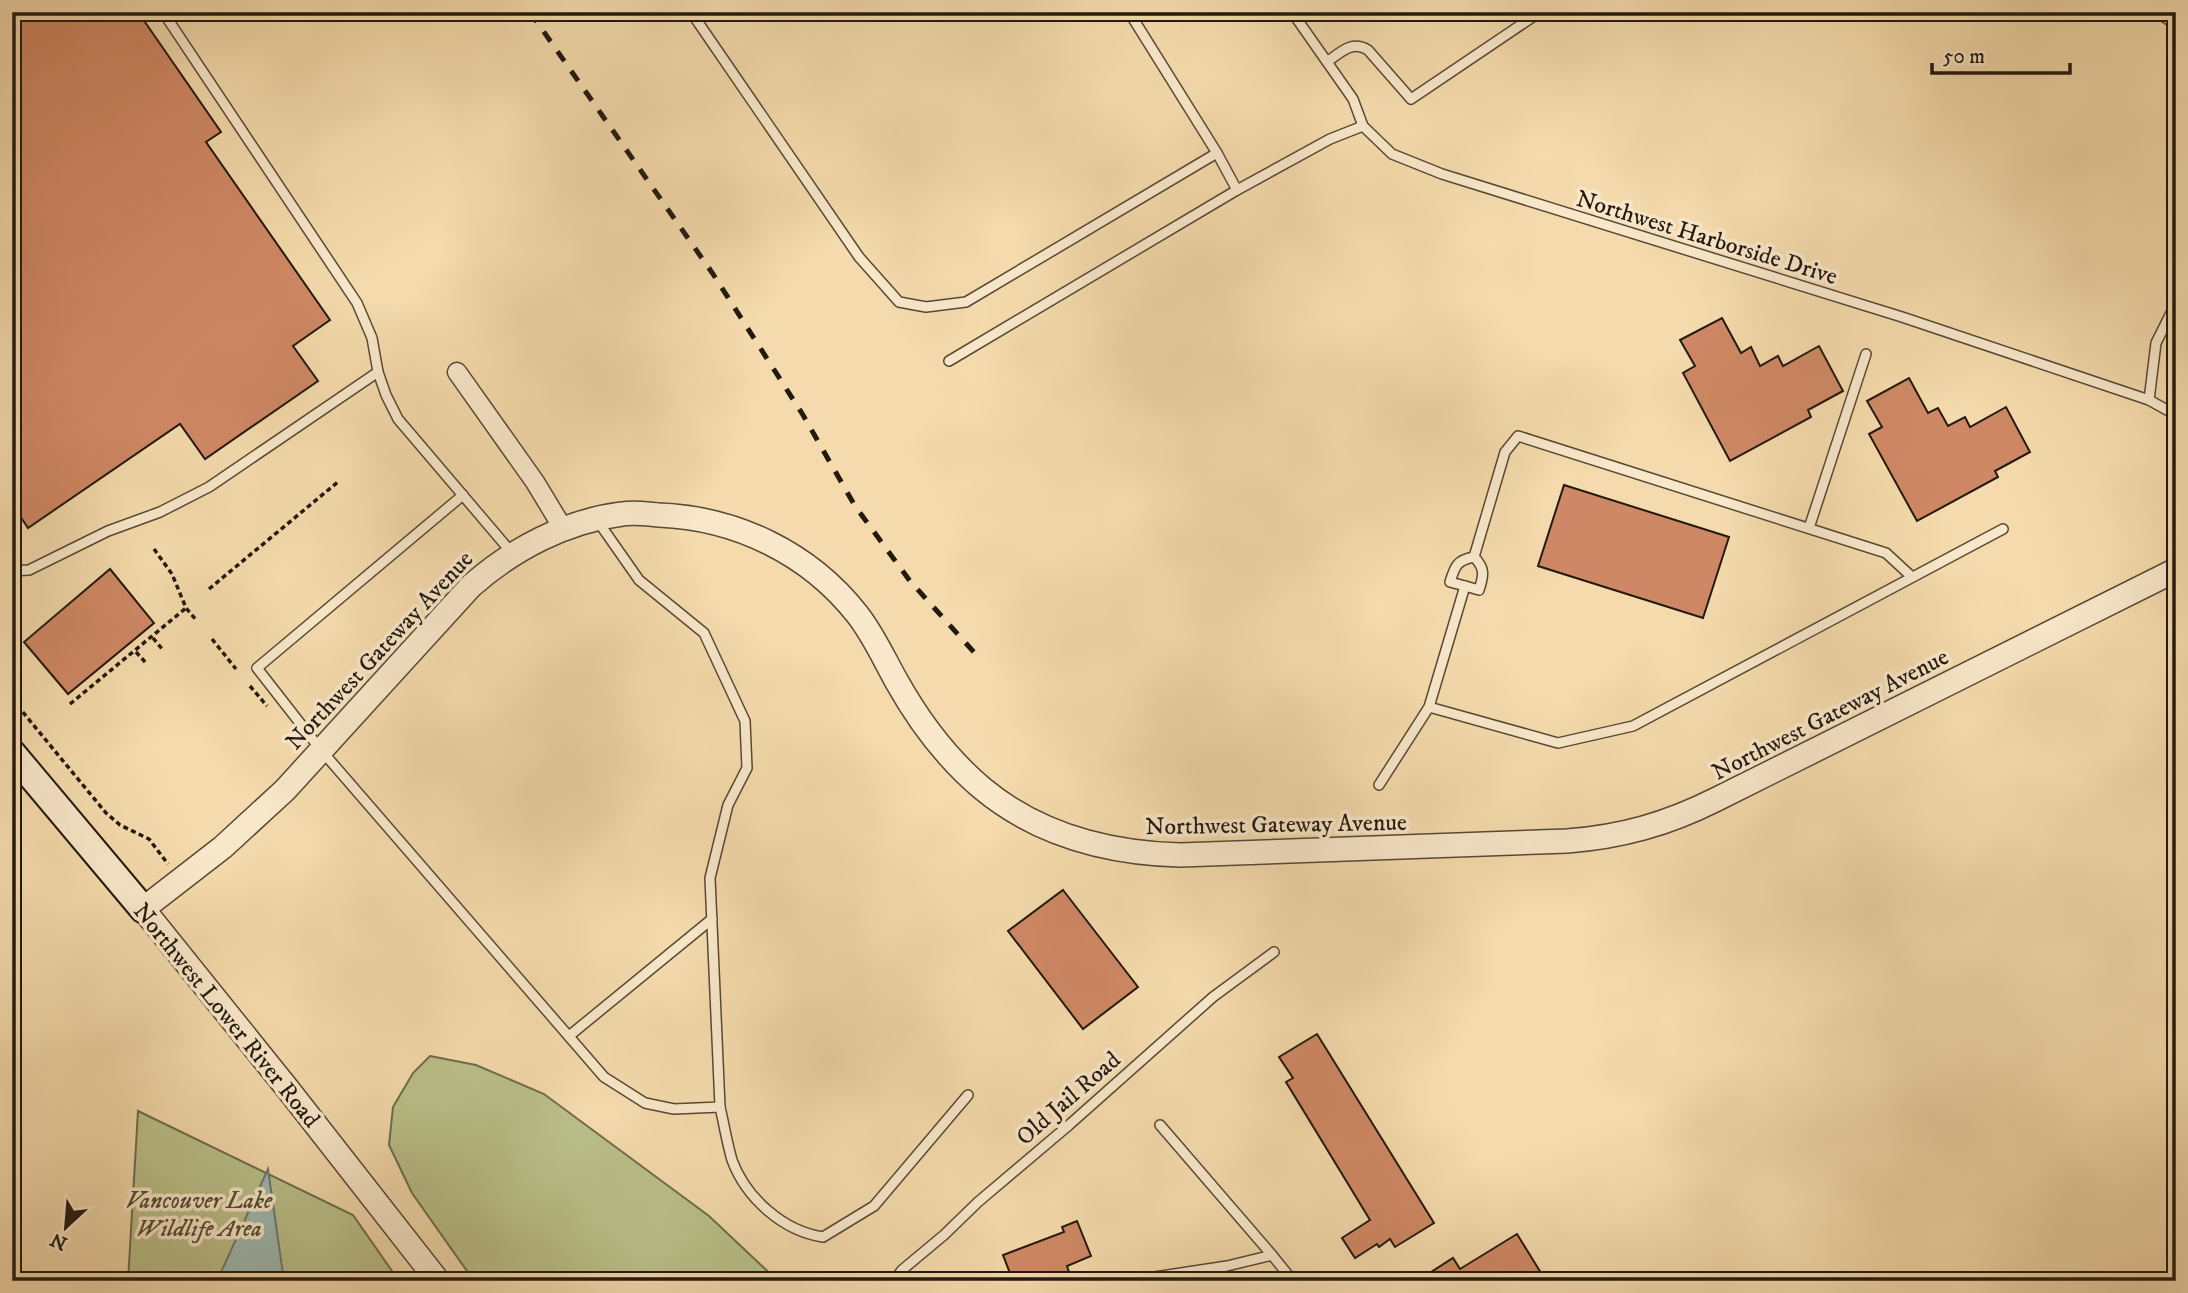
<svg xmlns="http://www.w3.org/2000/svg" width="2188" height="1293" font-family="'IM FELL DW Pica',serif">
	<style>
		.green { fill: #bac08a; stroke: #6e6c4c; stroke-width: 2 }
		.water { fill: #9eb9b2; stroke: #6c7971; stroke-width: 2 }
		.building { fill: #cf8865; stroke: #22190f; stroke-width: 2 }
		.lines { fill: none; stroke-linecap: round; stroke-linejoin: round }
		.service-casing { stroke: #564936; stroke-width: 12 }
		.minor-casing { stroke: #564936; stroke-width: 21 }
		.tertiary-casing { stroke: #564936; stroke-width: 26 }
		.secondary-casing { stroke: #22190f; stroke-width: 30 }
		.path { stroke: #22190f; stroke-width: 3.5; stroke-dasharray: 5 3.5; stroke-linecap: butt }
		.service { stroke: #f8e7c9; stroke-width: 9 }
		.minor { stroke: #f8e7c9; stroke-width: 18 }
		.tertiary { stroke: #f8e7c9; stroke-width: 23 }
		.secondary { stroke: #f8e7c9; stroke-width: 26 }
		.rail { stroke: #22190f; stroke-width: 5; stroke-dasharray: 12 12; stroke-linecap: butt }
		.labels { text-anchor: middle; stroke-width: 7; stroke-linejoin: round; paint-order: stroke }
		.street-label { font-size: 24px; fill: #22190f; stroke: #f8e7c9 }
		.park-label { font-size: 24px; font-style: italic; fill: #504b34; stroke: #f8e7c9 }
	</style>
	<rect width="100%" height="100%" fill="#f4daac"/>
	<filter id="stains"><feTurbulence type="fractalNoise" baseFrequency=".00286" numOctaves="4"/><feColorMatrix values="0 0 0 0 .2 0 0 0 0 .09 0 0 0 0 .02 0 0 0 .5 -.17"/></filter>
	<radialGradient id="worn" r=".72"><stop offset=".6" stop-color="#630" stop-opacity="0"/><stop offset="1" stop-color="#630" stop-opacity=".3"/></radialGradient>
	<g class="green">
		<polygon points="430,1056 476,1065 544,1094 709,1216 778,1281 474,1281 412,1193 389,1145 393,1107 413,1073"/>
		<polygon points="138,1111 353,1215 399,1281 128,1281"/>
	</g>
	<polygon class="water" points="268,1169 284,1281 217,1281"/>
	<g class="building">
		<polygon points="12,12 138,12 221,132 206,142 330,320 293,346 318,381 205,459 180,424 28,528 12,504"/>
		<polygon points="1722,318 1741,353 1751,347 1760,366 1778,356 1783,366 1819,346 1843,391 1808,410 1811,417 1730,461 1683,373 1695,366 1680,340"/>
		<polygon points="1909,378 1928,413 1938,408 1948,426 1965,417 1970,427 2006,407 2030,452 1995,471 1998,477 1917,521 1869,434 1882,427 1867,401"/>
		<polygon points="1564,485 1729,537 1703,618 1538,566"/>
		<polygon points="110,569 154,623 68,694 24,642"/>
		<polygon points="1063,890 1138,987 1083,1029 1008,931"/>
		<polygon points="1317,1034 1434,1223 1395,1247 1390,1239 1379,1247 1377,1244 1355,1258 1342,1238 1370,1220 1286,1082 1293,1078 1279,1057"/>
		<polygon points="1077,1221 1091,1256 1067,1266 1071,1278 1063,1281 1013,1281 1003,1255 1064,1232 1062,1227"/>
		<polygon points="1517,1234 1546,1281 1417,1281 1453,1258 1460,1269"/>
	</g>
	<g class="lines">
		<g class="service-casing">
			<g id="service">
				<polyline points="163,12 357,303 372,338 378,372 386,395 398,419 512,553"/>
				<polyline points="691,12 859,257 899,302 926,307 966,302 1217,153 1237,190"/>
				<polyline points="1129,12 1217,153"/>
				<polyline points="1292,12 1353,99 1363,126 1392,154 1442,174 1902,317 2149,400 2176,415"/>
				<polyline points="2157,12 2176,25"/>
				<path d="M 1327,62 C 1341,52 1352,40 1368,50 L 1411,99 L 1540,12"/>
				<polyline points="949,361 1237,190 1330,139 1363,126"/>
				<polyline points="2149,400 2156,343 2176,303"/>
				<polyline points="463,495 257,668 321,750 604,1077 645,1103 674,1109 720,1107 710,878 728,805 747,768 745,721 704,633 639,580 597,520"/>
				<polyline points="1809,528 1866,354"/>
				<polyline points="12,571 29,570 108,531 160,512 209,487 378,372"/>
				<path d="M 1465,586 L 1450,582 C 1455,566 1457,560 1474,557"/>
				<polyline points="1429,707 1558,743 1633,726 2003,529"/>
				<path d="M 1379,785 L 1429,707 L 1465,586 L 1479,590 C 1484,575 1485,568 1474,557 L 1505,452 L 1518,436 L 1886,553 L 1912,577"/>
				<polyline points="569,1036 712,919"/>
				<path d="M 720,1107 C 724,1124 727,1143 732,1160 C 746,1198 783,1231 823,1237 L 874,1206 L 968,1095"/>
				<polyline points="1160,1125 1272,1255"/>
				<polyline points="894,1281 902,1270 944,1235 978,1202 1069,1125 1213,997 1274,952"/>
				<polyline points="1128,1281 1227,1266 1272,1255 1293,1281"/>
			</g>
		</g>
		<g class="minor-casing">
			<polyline id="minor" points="457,372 535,482 564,530"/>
		</g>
		<g class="tertiary-casing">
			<path id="tertiary" d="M 438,1281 L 287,1088 L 143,909 L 223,847 L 285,790 L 471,586 C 513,549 566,521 622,514 C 634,512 647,514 659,515 C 736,518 809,553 857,614 C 873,634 884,659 897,682 C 920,723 947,759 983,789 C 1040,836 1108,853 1180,855 L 1567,841 C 1621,837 1667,824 1715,800 L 2176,570"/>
		</g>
		<g class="secondary-casing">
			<polyline id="secondary" points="12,753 143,909"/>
		</g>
		<g class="path">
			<polyline points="154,549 172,574 186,608 197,621"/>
			<polyline points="209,589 339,481"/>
			<polyline points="153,638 163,650"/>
			<polyline points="212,639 236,669"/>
			<polyline points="136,652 146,663"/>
			<polyline points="250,686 267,706"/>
			<polyline points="12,699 106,813 120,825 149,839 168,864"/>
			<polyline points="70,704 186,608"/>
		</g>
		<use href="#service" class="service"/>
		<use href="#minor" class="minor"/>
		<use href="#tertiary" class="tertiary"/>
		<use href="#secondary" class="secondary"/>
		<polyline class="rail" points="530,12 713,274 803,415 855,506 910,581 981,660"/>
	</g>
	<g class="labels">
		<g class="street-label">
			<text transform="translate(1707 237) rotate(17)" y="8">Northwest Harborside Drive</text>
			<text transform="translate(379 650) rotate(-47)" y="8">Northwest Gateway Avenue</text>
			<text transform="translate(1830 714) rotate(-27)" y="8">Northwest Gateway Avenue</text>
			<text transform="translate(1276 824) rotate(-1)" y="8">Northwest Gateway Avenue</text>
			<text transform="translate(227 1015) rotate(51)" y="8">Northwest Lower River Road</text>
			<text transform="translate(1068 1098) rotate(-41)" y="8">Old Jail Road</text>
		</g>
		<g class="park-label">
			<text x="199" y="1208">Vancouver Lake<tspan x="199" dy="28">Wildlife Area</tspan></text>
		</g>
	</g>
	<rect width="2188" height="1293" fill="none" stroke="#f4daac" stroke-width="42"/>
	<rect x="14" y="14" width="2160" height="1265" fill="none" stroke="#22190f" stroke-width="3.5"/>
	<rect x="21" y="21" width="2146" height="1251" fill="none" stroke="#22190f" stroke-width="2"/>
	<g transform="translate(66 1227) rotate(206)" stroke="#f8e7c9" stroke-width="5" paint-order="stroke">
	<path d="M0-5L12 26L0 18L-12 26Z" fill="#22190f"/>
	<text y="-10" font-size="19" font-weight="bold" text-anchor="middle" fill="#22190f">N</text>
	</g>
	<path d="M1932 63v10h138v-10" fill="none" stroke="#22190f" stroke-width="3.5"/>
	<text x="1943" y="63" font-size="21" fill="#22190f" stroke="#f8e7c9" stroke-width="5" paint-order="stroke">50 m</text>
	<rect width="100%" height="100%" filter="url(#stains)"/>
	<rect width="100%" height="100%" fill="url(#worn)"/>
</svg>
